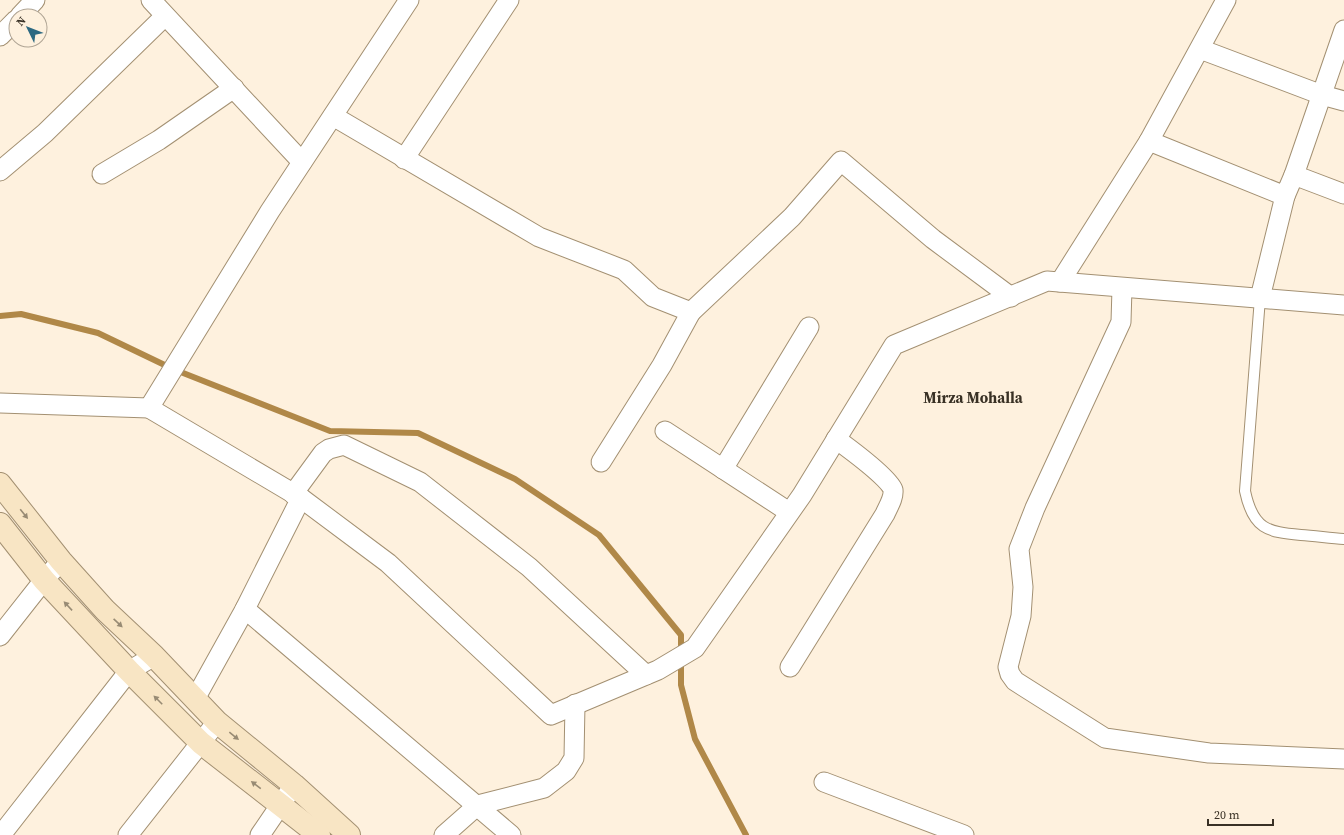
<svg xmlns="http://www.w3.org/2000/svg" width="1344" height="835" font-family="'Source Serif 4',serif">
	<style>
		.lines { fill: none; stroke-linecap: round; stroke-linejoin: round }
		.stream { stroke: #b08848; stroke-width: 6 }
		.service-casing { stroke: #a39072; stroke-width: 12 }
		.minor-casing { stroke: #a39072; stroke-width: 21 }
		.secondary-casing { stroke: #a39072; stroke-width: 24 }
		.service { stroke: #fff; stroke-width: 10 }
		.minor { stroke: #fff; stroke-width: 19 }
		.secondary { stroke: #f8e5c4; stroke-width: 22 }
		.oneway { fill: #988b74 }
		.labels { text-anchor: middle; stroke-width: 3; stroke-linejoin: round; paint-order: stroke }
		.district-label { font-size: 15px; font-weight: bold; fill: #393125; stroke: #fef1de }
	</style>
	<rect width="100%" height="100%" fill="#fef1de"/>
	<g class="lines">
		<polyline class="stream" points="0,316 21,314 98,333 173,369 330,431 418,433 515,479 599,535 681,635 681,685 695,739 746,835"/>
		<g class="service-casing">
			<path id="service" d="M 1260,298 L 1245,491 C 1253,529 1267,532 1301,535 C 1315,536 1330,538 1344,539"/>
		</g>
		<g class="minor-casing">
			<g id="minor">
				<polyline points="151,0 302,162"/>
				<polyline points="1226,0 1149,141 1285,196 1294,175"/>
				<polyline points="20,16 35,0"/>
				<polyline points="1344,30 1294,175 1344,194"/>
				<polyline points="0,36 16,20"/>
				<polyline points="1200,49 1322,95 1344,101"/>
				<polyline points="333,116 539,237 624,270 653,297 691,312 792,217 841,161 933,239 1011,297"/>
				<polyline points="404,159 509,0"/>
				<polyline points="0,171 45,133 165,16"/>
				<polyline points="102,174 159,140 234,88"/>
				<polyline points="1060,282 1149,141"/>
				<polyline points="1122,288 1121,322 1035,508 1019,549 1023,587 1021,616 1008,667 1010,674 1015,681 1105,738 1209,753 1344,759"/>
				<polyline points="1260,298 1285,196"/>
				<polyline points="0,403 149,408 270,211 409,0"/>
				<polyline points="149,408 301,498 245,609 195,699"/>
				<polyline points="665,431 789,512"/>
				<polyline points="601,462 662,365 691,312"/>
				<polyline points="723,469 809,327"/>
				<polyline points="293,494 323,453 329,449 344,445 420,482 529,567 646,675"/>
				<polyline points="301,498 388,563 551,715 658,670 695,648 802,495 894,345 1047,281 1344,305"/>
				<polyline points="245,609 511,835"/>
				<polyline points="0,636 44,580 61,561"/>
				<path d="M 790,667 L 885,514 C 888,507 894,498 893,490 C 891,479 847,447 836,439"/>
				<polyline points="824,782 964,835"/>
				<polyline points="1,835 129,671 154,656"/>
				<polyline points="128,835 217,722"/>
				<polyline points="260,835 294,785"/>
				<polyline points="444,835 478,805 544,788 566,771 574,758 575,704"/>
			</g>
		</g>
		<g class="secondary-casing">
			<g id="secondary">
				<polyline points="0,484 61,561 105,610 154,656 217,722 294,785 349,835"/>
				<polyline points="0,524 44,580 129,671 201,743 319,835"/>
			</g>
		</g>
		<use href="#service" class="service"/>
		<use href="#minor" class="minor"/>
		<use href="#secondary" class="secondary"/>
	</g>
	<defs><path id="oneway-solid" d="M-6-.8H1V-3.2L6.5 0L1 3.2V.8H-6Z"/></defs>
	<g class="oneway">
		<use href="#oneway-solid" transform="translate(24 514) rotate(51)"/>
		<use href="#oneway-solid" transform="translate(68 606) rotate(-133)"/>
		<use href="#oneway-solid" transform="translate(118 623) rotate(43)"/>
		<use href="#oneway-solid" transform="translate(158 700) rotate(-135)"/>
		<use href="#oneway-solid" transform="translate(234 736) rotate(39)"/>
		<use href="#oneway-solid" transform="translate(256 785) rotate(-143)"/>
	</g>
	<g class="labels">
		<g class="district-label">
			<text x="973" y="403">Mirza Mohalla</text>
		</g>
	</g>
	<g transform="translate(28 28) rotate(313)"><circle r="19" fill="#fef1de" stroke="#afa494"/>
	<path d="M0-3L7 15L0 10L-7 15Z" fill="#2d6981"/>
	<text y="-6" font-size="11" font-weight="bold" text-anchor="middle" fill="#393125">N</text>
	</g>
	<path d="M1208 819v6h65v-6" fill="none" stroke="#393125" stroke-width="2"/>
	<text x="1214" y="819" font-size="12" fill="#393125" stroke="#fef1de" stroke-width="3" paint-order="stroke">20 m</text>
</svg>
